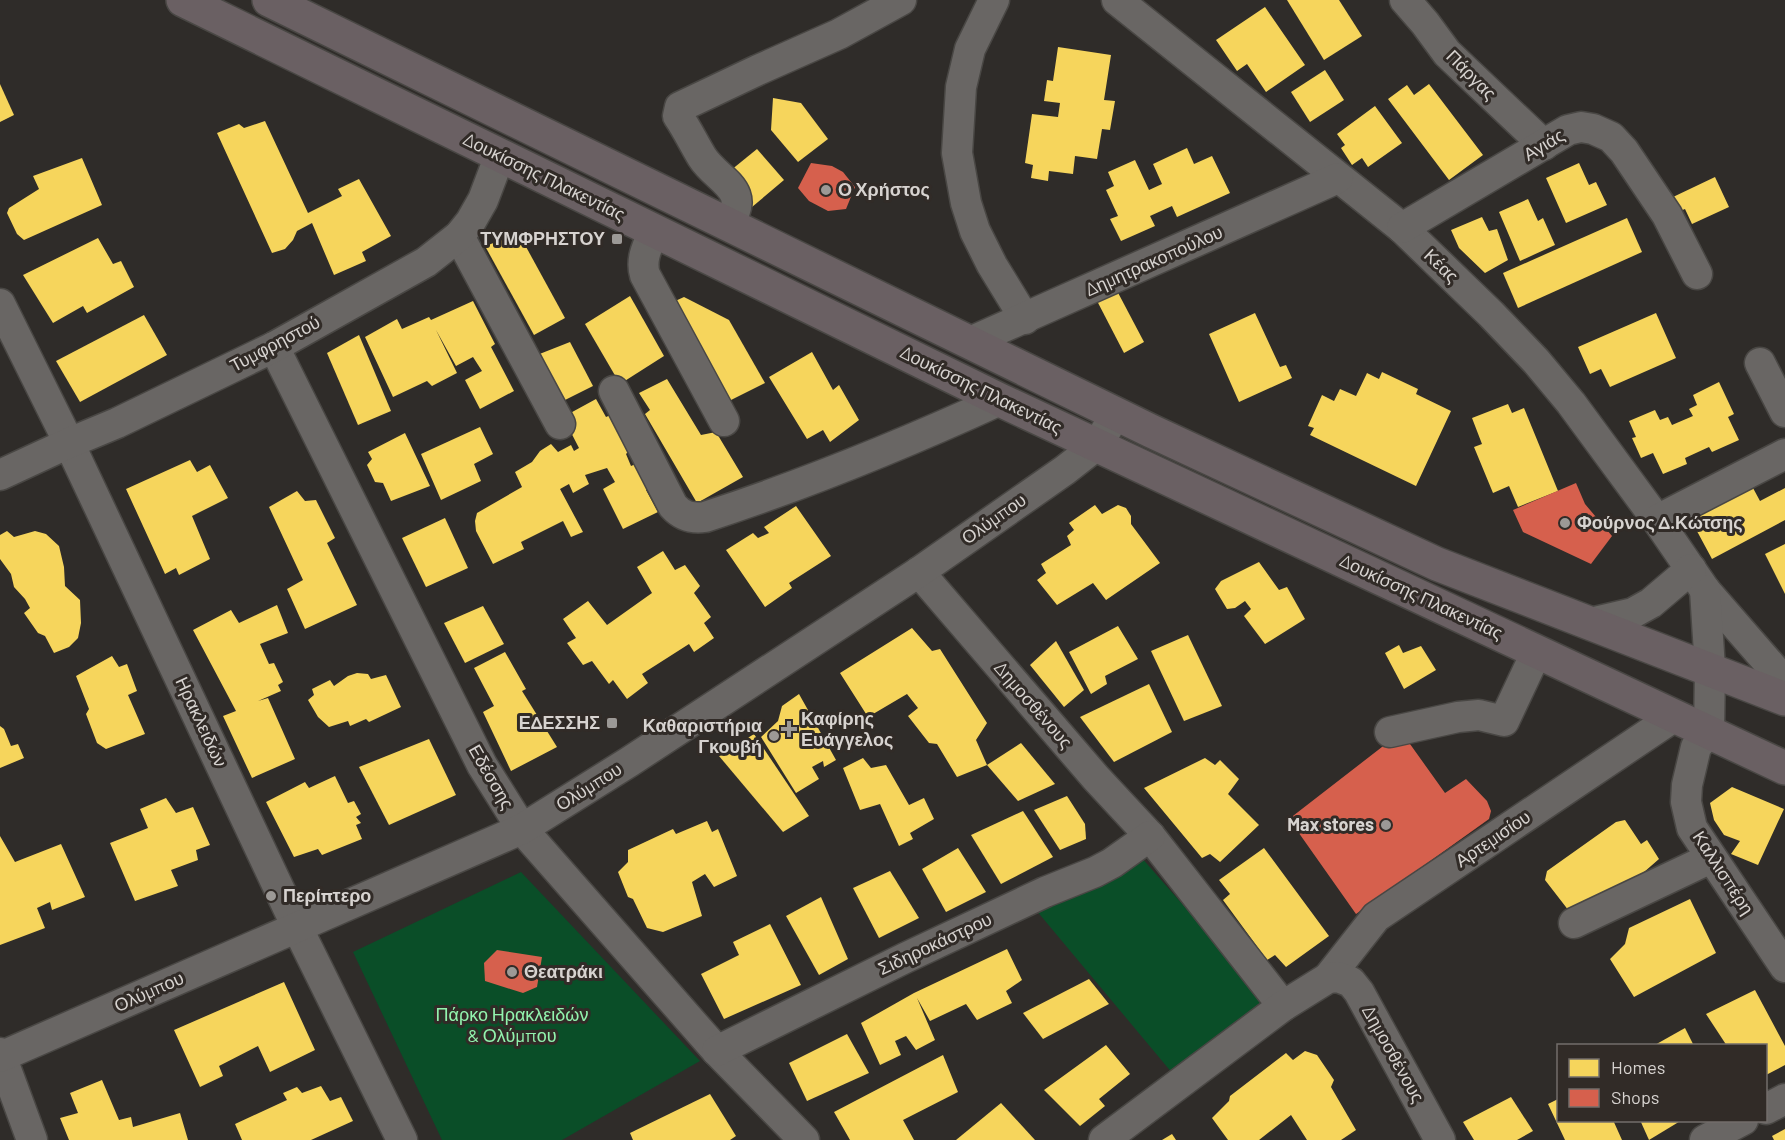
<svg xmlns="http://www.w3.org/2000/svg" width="1785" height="1140" font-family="Barlow,sans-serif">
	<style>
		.green { fill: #0a4e28 }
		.homes { fill: #f6d55c }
		.shops { fill: #d6604d }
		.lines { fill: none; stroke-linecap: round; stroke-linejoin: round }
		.minor-casing { stroke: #494744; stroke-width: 33 }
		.major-casing { stroke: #494744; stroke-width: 36 }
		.minor { stroke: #696664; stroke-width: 30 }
		.major { stroke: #6a6063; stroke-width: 33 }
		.poi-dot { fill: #9c9996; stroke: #312b27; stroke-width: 2 }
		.labels { text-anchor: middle; stroke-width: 6; stroke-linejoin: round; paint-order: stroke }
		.street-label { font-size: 18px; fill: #d7d3d0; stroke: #312b27 }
		.poi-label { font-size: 18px; font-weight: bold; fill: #d7d3d0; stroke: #312b27; text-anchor: start }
		.park-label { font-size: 18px; fill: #92f4ae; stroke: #312b27 }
	</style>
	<rect width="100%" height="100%" fill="#2f2c29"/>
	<g class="green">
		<polygon points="1141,857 1268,1002 1173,1074 1036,910"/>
		<polygon points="521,872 700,1061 562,1140 442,1140 353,952"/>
	</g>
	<g class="homes">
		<polygon points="1287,0 1339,0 1362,36 1324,60"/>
		<polygon points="1265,7 1305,65 1266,92 1247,64 1237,71 1216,40"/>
		<polygon points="1058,47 1111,55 1104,100 1115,101 1110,130 1102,129 1097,159 1075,156 1073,174 1049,171 1048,181 1031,178 1033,165 1025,163 1032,114 1058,117 1060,103 1044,101 1047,80 1053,81"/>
		<polygon points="1325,70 1344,100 1310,122 1291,92"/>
		<polygon points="0,84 14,115 0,122"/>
		<polygon points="1429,84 1483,155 1449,180 1388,99 1407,85 1414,95"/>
		<polygon points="773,98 801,103 828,139 798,162 771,130"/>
		<polygon points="1375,106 1402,143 1368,167 1362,158 1352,165 1341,148 1345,145 1337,134"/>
		<polygon points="265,121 308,213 342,196 338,189 359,179 391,236 362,252 366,261 334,275 312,223 297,231 293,240 285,249 272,253 217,133 239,124 244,128"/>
		<polygon points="1187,148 1194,164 1212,156 1230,193 1177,217 1172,206 1150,216 1155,226 1121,241 1110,219 1118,216 1106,190 1114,186 1108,172 1135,160 1149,190 1162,184 1153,164"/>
		<polygon points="757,149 784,180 752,207 725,175"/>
		<polygon points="82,158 102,205 24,240 17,234 7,213 9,208 39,189 33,176"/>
		<polygon points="1579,163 1589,185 1596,182 1607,205 1566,223 1546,178"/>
		<polygon points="1715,177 1729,207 1692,224 1685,209 1680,211 1673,197"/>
		<polygon points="1528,199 1538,221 1543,218 1555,245 1520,261 1499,212"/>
		<polygon points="1482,217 1489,231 1497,229 1508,260 1485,273 1459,248 1451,230"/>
		<polygon points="1627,218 1642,252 1518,308 1503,273"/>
		<polygon points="519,234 565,318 534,335 485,246"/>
		<polygon points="98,238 113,264 121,261 134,287 87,313 83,306 53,323 23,275"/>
		<polygon points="1115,287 1144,342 1124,353 1095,297"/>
		<polygon points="630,296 664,356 620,384 585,324"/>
		<polygon points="684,297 729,320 765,383 727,402 673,302"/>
		<polygon points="473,301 495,344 491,347 514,391 480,409 465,380 482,371 473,357 456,366 436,330 457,373 432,386 427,381 393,397 365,337 397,319 402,329 429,317 431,320"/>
		<polygon points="1255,313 1280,367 1286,365 1292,378 1239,402 1209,334"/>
		<polygon points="1656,313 1676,358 1610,387 1601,369 1590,374 1578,347"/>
		<polygon points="144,315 167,355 80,402 56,361"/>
		<polygon points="359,335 391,411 358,425 327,353"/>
		<polygon points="570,342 593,386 561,402 537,355"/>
		<polygon points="812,352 833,390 839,385 859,420 830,442 823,430 807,439 769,377"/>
		<polygon points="1382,372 1418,389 1416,394 1451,411 1416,486 1310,435 1314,428 1308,426 1322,395 1334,401 1340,389 1356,396 1367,373 1379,379"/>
		<polygon points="667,379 701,435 716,432 743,477 697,503 645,414 650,410 639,393"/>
		<polygon points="1719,382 1734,414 1728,417 1739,440 1712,452 1709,447 1685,458 1687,464 1663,474 1653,453 1641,458 1632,438 1636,437 1629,421 1655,410 1660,420 1668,417 1672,425 1693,416 1689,409 1697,405 1693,395"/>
		<polygon points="596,399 606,417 613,414 634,446 626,454 631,466 645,460 657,482 646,490 658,512 623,529 603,489 615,482 607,468 585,475 589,484 573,493 569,484 560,489 583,532 571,537 563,521 521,542 524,549 493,564 476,531 475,521 477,513 522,487 515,472 532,462 540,451 551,444 558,452 571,445 574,451 579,448 563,417"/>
		<polygon points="1508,404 1512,413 1524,408 1558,491 1518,507 1509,486 1493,493 1474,447 1482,444 1472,418"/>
		<polygon points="480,427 493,454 474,464 481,481 441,500 421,454"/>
		<polygon points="405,433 430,486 391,501 383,483 375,482 367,465 372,459 368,452"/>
		<polygon points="190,460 197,472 210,465 228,498 192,516 210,559 179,575 176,568 165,574 126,489"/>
		<polygon points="1753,488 1760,501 1785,488 1785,520 1712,559 1691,520"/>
		<polygon points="297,491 305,501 316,500 335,538 327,543 357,605 305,629 287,589 303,580 269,507"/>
		<polygon points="1095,505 1102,514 1118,505 1126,508 1131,516 1131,524 1160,563 1106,600 1093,583 1057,605 1037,580 1046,573 1041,564 1071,545 1067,536 1074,530 1069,523"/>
		<polygon points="796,506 831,556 789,583 792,588 765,607 726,550 753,533 758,538 769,533 764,527"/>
		<polygon points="445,518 468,568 426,587 402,538"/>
		<polygon points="7,531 14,537 35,531 46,534 59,546 64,567 65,586 80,600 81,623 78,638 69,647 54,653 45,636 38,633 24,613 30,608 25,599 14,587 11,574 0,559 0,535"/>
		<polygon points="1785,544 1785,594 1765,554"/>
		<polygon points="663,551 675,570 685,565 700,586 694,593 711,617 704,623 714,638 694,652 689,644 642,674 648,683 627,699 613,680 609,684 592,661 583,665 567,643 576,638 563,619 588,601 607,625 652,593 637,567"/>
		<polygon points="1259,562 1279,590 1287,587 1305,619 1265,644 1244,616 1251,609 1245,601 1235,608 1227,609 1215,589 1221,581"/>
		<polygon points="277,605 288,633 260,644 269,664 274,663 283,682 278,685 281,691 258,701 268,698 295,759 252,778 223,716 236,711 193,630 231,610 239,623"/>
		<polygon points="483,606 504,644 465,663 444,623"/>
		<polygon points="1118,626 1138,659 1105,676 1107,684 1091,694 1069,652"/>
		<polygon points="912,628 932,651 940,649 987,723 976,740 987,765 957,777 937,744 929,743 908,716 918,708 907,694 868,717 840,673"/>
		<polygon points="1188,635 1222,706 1184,721 1151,651"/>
		<polygon points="1056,641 1084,690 1064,707 1030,665"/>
		<polygon points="1399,645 1403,653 1421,646 1436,670 1404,689 1385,653"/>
		<polygon points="505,652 526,689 522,691 557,747 511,771 483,712 494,706 474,668"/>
		<polygon points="112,656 119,667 127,664 137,691 128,695 145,734 106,749 97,743 86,714 89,709 76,676"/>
		<polygon points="357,673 368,674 371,679 386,675 401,707 369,722 366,719 350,726 348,721 329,727 318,717 308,700 314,695 312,689 330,680 334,686 348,676"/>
		<polygon points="1149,684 1172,732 1114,762 1080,717"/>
		<polygon points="799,694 836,760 824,767 823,761 812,767 819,779 796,793 761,737 778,721 782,706"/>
		<polygon points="0,726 4,729 11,746 18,744 24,758 0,768"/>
		<polygon points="754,734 809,816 783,832 719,756"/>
		<polygon points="429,739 456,795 389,825 359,767"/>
		<polygon points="1021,743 1055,784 1018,801 987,765"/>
		<polygon points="863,758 871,768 886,765 909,805 924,798 934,819 910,833 913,839 899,846 880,804 860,810 843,768"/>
		<polygon points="1205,758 1215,765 1220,760 1239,779 1228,794 1259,825 1220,862 1210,854 1202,858 1144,788"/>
		<polygon points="335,776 348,803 354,801 361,814 356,817 361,823 356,825 362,839 322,855 318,849 294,857 266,802 305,782 309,788"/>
		<polygon points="1732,787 1784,809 1758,865 1731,854 1740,841 1724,835 1714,820 1710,803"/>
		<polygon points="1067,796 1085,824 1086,839 1060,850 1034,810"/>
		<polygon points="166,798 176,813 193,807 210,845 196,850 198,860 171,870 178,886 135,901 110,843 148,828 140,809"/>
		<polygon points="1023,811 1053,857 1001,884 971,835"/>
		<polygon points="1625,820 1641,844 1647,840 1659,859 1620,893 1569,911 1545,880 1547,871 1616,822"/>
		<polygon points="707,821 712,832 718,829 737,876 714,887 705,874 692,882 702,916 663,932 647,928 633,899 628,897 618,872 628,862 628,850 673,829 676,834"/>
		<polygon points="0,836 15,862 61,844 85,897 52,910 50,902 37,908 45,928 0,945"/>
		<polygon points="958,848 986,892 946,912 922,869"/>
		<polygon points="1264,848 1329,936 1286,967 1275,955 1267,960 1223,900 1230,894 1219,880"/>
		<polygon points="890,871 919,918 879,938 853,888"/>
		<polygon points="821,897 848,959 819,975 786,916"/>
		<polygon points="1690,899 1716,953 1634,997 1610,959 1625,944 1629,928"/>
		<polygon points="770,924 801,985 724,1019 701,974 739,955 733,942"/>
		<polygon points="1007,949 1022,980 1006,991 1012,1003 977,1020 966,1004 930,1021 917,998 935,1040 916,1050 906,1036 895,1041 901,1055 880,1065 861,1023 914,993"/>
		<polygon points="1089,979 1109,1004 1043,1039 1023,1013"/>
		<polygon points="284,982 315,1050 270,1072 258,1046 219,1066 223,1076 200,1087 174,1030"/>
		<polygon points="1755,990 1785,1046 1785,1065 1766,1075 1766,1046 1727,1046 1706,1014"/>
		<polygon points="1685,1028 1694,1046 1653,1046"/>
		<polygon points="847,1034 869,1073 807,1101 789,1063"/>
		<polygon points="1106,1045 1130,1074 1099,1099 1105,1106 1080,1126 1044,1090"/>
		<polygon points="1305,1051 1317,1055 1334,1080 1331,1087 1356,1130 1341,1140 1307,1140 1291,1115 1259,1140 1228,1140 1212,1118 1229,1101 1230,1096 1286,1053 1293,1060"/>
		<polygon points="943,1055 958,1092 903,1120 914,1140 850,1140 834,1112"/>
		<polygon points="102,1080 119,1120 131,1117 133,1127 180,1113 188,1140 69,1140 60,1118 78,1113 70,1093"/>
		<polygon points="321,1086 330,1101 341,1097 353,1121 311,1140 242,1140 235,1124 287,1100 283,1093 297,1087 302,1093"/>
		<polygon points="710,1094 736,1136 730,1140 633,1140 630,1133"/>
		<polygon points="1511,1097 1533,1131 1517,1140 1474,1140 1463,1122"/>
		<polygon points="1558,1099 1558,1120 1613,1120 1622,1140 1565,1140 1548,1104"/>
		<polygon points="1001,1103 1035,1140 956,1140"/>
		<polygon points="1640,1120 1682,1120 1649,1140"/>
		<polygon points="1785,1129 1785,1140 1774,1140 1772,1136"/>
		<polygon points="1172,1134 1176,1140 1162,1140"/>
	</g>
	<g class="shops">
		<polygon points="811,163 832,166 843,172 855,187 846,209 828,211 809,201 798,188"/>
		<polygon points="1576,483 1585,504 1612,536 1591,564 1523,532 1513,510"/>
		<polygon points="1405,737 1445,793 1466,779 1487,801 1491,811 1489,819 1356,914 1289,819 1391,740"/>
		<polygon points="497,950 542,957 537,987 523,993 485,981 484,963"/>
	</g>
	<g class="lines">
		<g class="minor-casing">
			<g id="minor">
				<polyline points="994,0 970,49 961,87 957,153 966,203 975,231 992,265 1025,319"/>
				<polyline points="1117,0 1402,228 1491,314 1536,361 1571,403 1657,520 1705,590 1785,682"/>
				<polyline points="1405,0 1425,23 1447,53 1544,145"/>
				<path d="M 719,220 L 728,224 C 753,189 717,181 702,157 C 694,144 687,129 678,116 L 680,107 L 758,70 L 839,34 L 901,0"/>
				<polyline points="1402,228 1568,130 1581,127 1593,129 1611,137 1624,151 1667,215 1697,274"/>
				<path d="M 654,231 C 648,245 640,259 645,275 L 724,421"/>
				<polyline points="459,236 560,424"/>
				<polyline points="0,304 69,443 297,927 402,1140"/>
				<polyline points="970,342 1338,178"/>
				<polyline points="274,347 482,765 522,829 717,1051 804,1140"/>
				<polyline points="1760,363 1785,412"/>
				<path d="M 614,391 L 673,506 C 682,516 691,519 705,517 C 806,484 904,444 1000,400"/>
				<polyline points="0,475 69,443 117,423 274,347 426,262 459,236 471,221 483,200 500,155"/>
				<polyline points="1657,520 1785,454"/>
				<polyline points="919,572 1096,778 1150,836 1283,1006"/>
				<polyline points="1705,590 1710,669 1709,732 1696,747 1687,785 1686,802 1692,828 1785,967"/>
				<polyline points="1590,623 1633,613 1651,603 1691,569"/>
				<polyline points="1390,732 1458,717 1479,715 1504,721 1537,651"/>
				<polyline points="1574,923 1711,858"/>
				<polyline points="1328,978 1376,917 1675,716"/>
				<polyline points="717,1051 905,958 1045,892 1095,872 1112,863 1150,836"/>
				<polyline points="0,1053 32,1140"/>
				<polyline points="0,1057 522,829 629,762 919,572 1065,470 1097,445 1116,414"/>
				<polyline points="1766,1109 1785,1099"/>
				<polyline points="1104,1140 1283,1006 1328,978 1338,977 1351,982 1359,992 1440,1140"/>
				<polyline points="1705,1140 1743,1120"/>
			</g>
		</g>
		<g class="major-casing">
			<g id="major">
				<polyline points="183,0 1000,400 1785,768"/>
				<polyline points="269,0 1151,431 1437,564 1785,699"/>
			</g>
		</g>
		<use href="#minor" class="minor"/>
		<use href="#major" class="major"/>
	</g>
	<g class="poi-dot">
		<circle cx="826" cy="190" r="6"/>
		<rect x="611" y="233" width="12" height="12" rx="3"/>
		<circle cx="1565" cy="523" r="6"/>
		<rect x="606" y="717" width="12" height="12" rx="3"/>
		<path d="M786 720h6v6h6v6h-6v6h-6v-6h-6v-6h6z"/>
		<circle cx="774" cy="736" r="6"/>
		<circle cx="1386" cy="825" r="6"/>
		<circle cx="271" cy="896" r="6"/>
		<circle cx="512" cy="972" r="6"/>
	</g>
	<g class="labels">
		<g class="street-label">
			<text transform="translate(1471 75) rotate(45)" y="6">Πάργας</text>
			<text transform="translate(1544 145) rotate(-31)" y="6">Αγιάς</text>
			<text transform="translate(544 177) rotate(26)" y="6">Δουκίσσης Πλακεντίας</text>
			<text transform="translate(1154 261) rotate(-24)" y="6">Δημητρακοπούλου</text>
			<text transform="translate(1441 266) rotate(44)" y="6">Κέας</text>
			<text transform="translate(275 344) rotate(-28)" y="6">Τυμφρηστού</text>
			<text transform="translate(981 390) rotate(26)" y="6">Δουκίσσης Πλακεντίας</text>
			<text transform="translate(994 519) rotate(-35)" y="6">Ολύμπου</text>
			<text transform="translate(1421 597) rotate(25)" y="6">Δουκίσσης Πλακεντίας</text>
			<text transform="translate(1033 705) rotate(49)" y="6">Δημοσθένους</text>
			<text transform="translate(201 722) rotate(65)" y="6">Ηρακλειδών</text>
			<text transform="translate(491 777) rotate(60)" y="6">Εδέσσης</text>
			<text transform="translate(589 787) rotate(-32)" y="6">Ολύμπου</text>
			<text transform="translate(1493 839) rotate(-34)" y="6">Αρτεμισίου</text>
			<text transform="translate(1723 873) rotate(57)" y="6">Καλλισπέρη</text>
			<text transform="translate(935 944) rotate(-25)" y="6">Σιδηροκάστρου</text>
			<text transform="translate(149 992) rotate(-24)" y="6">Ολύμπου</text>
			<text transform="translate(1393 1054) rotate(61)" y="6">Δημοσθένους</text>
		</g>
		<g class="poi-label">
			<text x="838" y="196">Ο Χρήστος</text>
			<text x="605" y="245" text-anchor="end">ΤΥΜΦΡΗΣΤΟΥ</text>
			<text x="1577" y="529">Φούρνος Δ.Κώτσης</text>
			<text x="801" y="725">Καφίρης<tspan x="801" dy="21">Ευάγγελος</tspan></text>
			<text x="600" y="729" text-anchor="end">ΕΔΕΣΣΗΣ</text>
			<text x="762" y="732" text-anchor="end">Καθαριστήρια<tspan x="762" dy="21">Γκουβή</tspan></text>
			<text x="1374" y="831" text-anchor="end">Max stores</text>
			<text x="283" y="902">Περίπτερο</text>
			<text x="524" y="978">Θεατράκι</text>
		</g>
		<g class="park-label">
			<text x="512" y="1021">Πάρκο Ηρακλειδών<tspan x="512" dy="21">&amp; Ολύμπου</tspan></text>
		</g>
	</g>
	<rect x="1557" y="1044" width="210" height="78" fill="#312b27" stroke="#736e6b" stroke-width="1.5"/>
	<rect x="1569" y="1059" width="30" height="18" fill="#f6d55c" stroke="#736e6b" stroke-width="1.5"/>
	<text x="1611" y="1074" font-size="18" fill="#d7d3d0">Homes</text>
	<rect x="1569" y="1089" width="30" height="18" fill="#d6604d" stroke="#736e6b" stroke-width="1.5"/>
	<text x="1611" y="1104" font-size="18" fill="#d7d3d0">Shops</text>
</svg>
